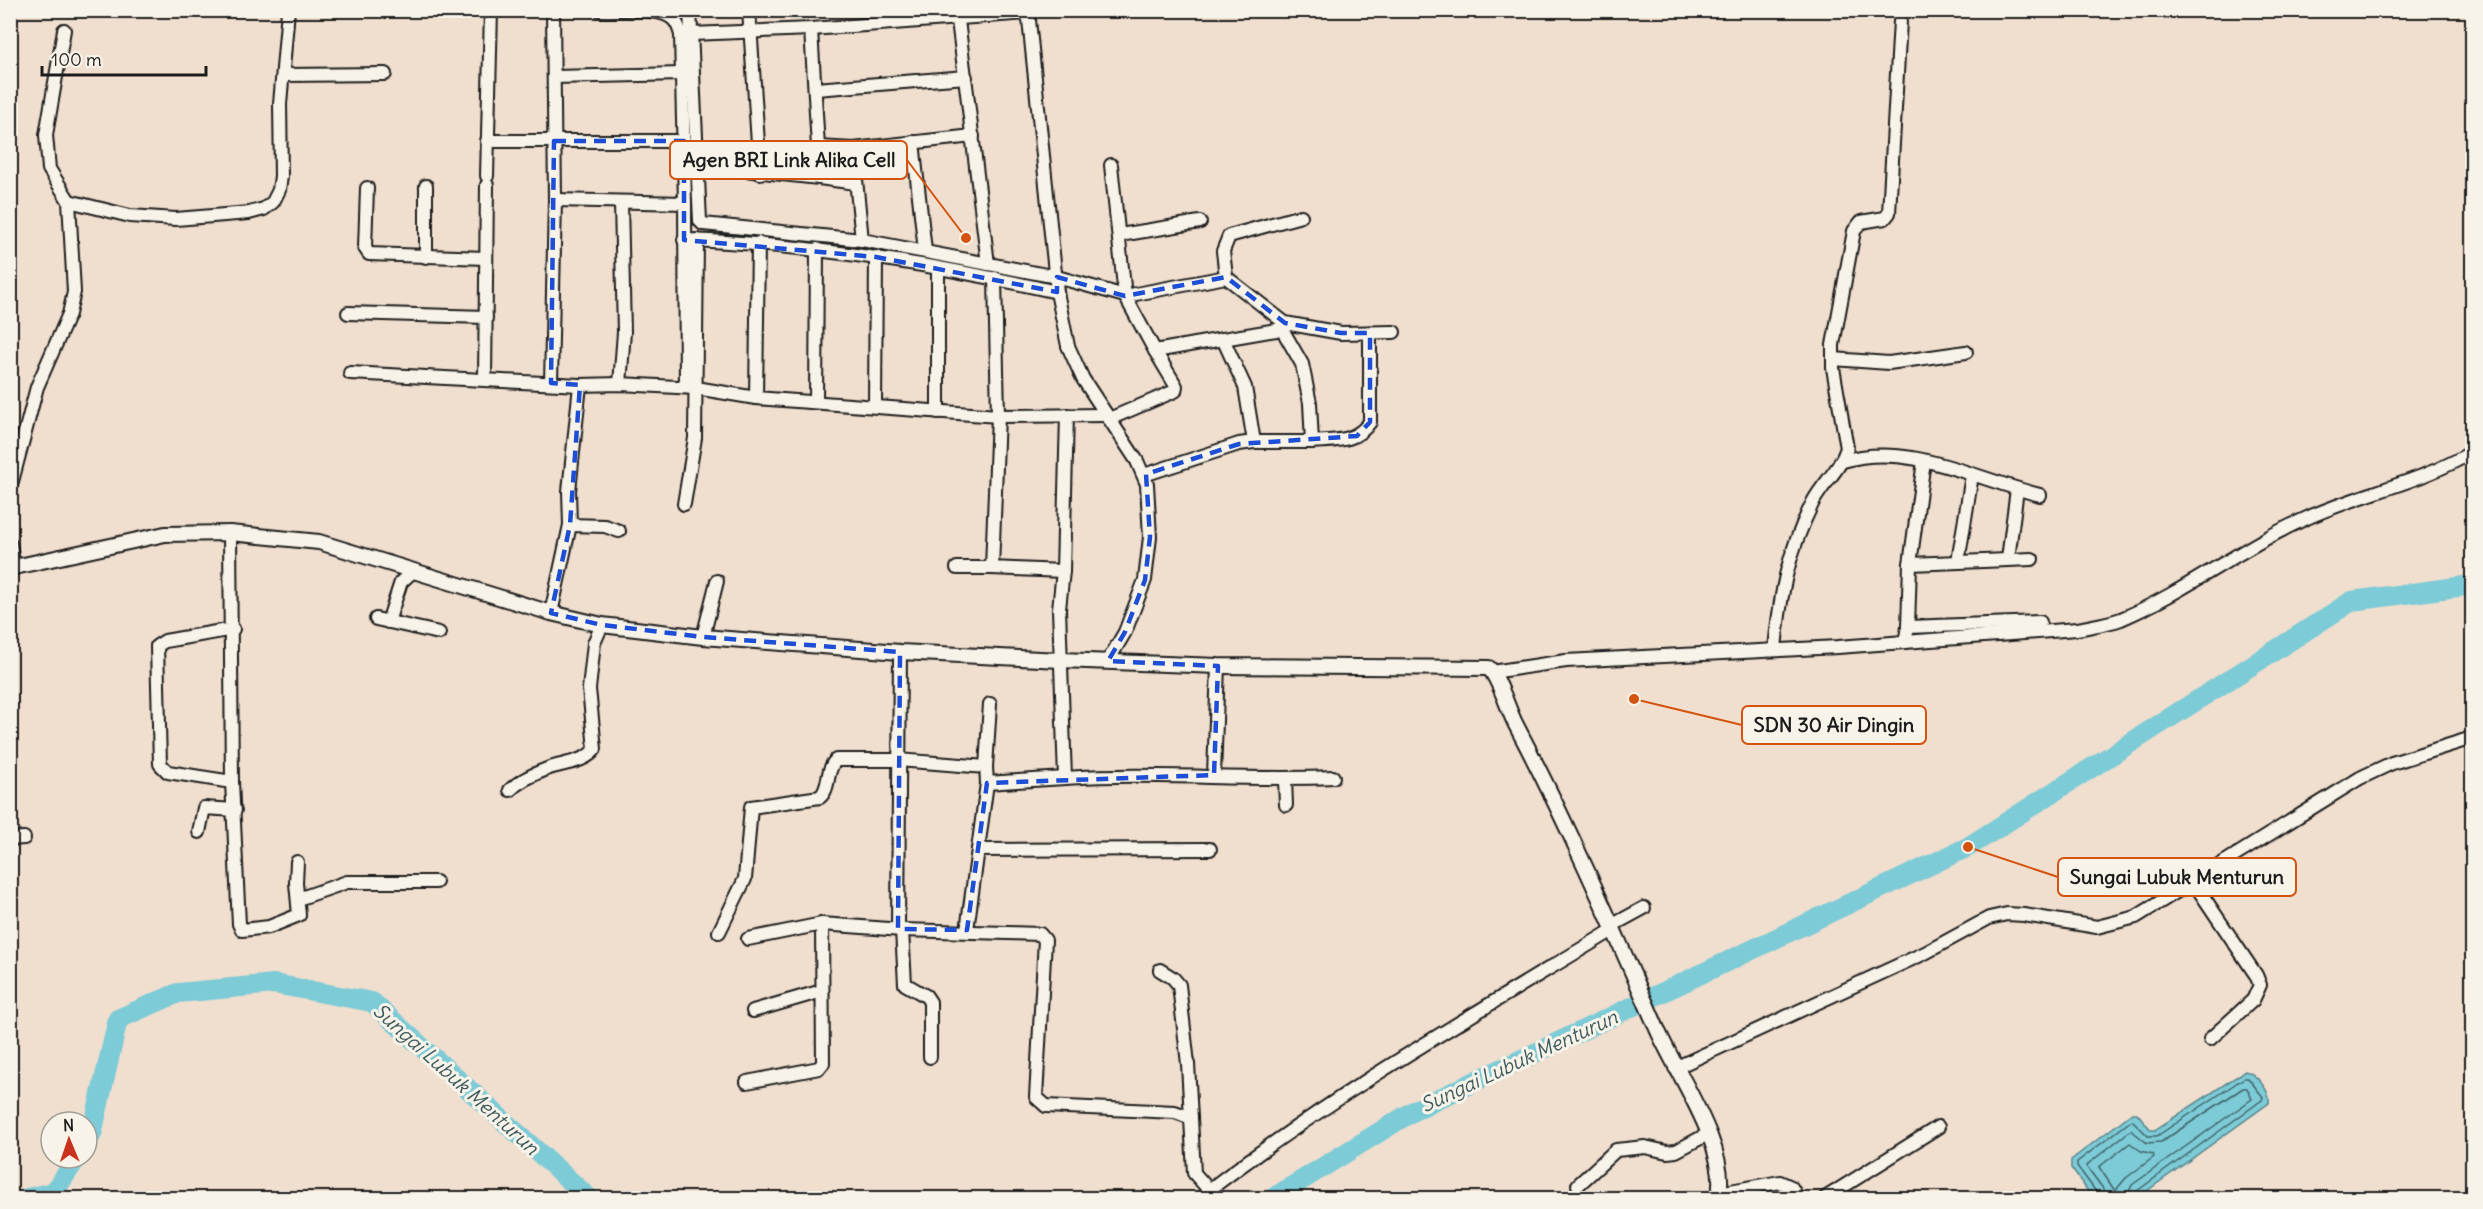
<svg xmlns="http://www.w3.org/2000/svg" width="2483" height="1209" font-family="Delius,sans-serif">
	<style>
		.water { fill: #7bcbd7; stroke: #55858c; stroke-width: 1.5 }
		.lines { fill: none; stroke-linecap: round; stroke-linejoin: round }
		.shore { stroke: #426267; stroke-width: 1.5 }
		.river { stroke: #7bcbd7; stroke-width: 20 }
		.minor-casing { stroke: #1c1c1c; stroke-width: 16 }
		.tertiary-casing { stroke: #1c1c1c; stroke-width: 18 }
		.minor { stroke: #f7f3e8; stroke-width: 12 }
		.tertiary { stroke: #f7f3e8; stroke-width: 14 }
		.marked { fill: none; stroke: #1d4ed8; stroke-width: 4.5; stroke-dasharray: 12 8; stroke-linejoin: round }
		.labels { text-anchor: middle; stroke-width: 6; stroke-linejoin: round; paint-order: stroke }
		.water-label { font-size: 20px; font-style: italic; fill: #3d595d; stroke: #f7f3e8 }
		.leader { fill: none; stroke: #d4530e; stroke-width: 2 }
		.callout-dot { fill: #d4530e; stroke: #f7f3e8; stroke-width: 2 }
		.callout { fill: #f7f3e8; stroke: #d4530e; stroke-width: 2 }
		.callout-label { font-size: 20px; text-anchor: middle; font-weight: bold; fill: #1c1c1c }
	</style>
	<rect width="100%" height="100%" fill="#f0dece"/>
	<filter id="ink" filterUnits="userSpaceOnUse"><feTurbulence type="fractalNoise" baseFrequency=".0167" numOctaves="2"/><feDisplacementMap in="SourceGraphic" scale="12" xChannelSelector="R" yChannelSelector="G"/><feConvolveMatrix kernelMatrix="1 2 1 2 8 2 1 2 1" color-interpolation-filters="sRGB"/></filter>
	<g filter="url(#ink)">
		<path class="water" d="M 2245,1071 C 2256,1073 2271,1092 2269,1103 L 2137,1198 L 2093,1198 L 2071,1168 L 2071,1160 L 2132,1113 L 2137,1113 L 2151,1130 L 2155,1130 Z"/>
		<g class="lines">
			<g class="shore">
				<polygon points="2130,1143 2141,1151 2153,1154 2154,1157 2126,1178 2115,1191 2099,1167"/>
				<polyline points="2098,1198 2097,1193 2077,1166 2077,1162 2132,1120 2148,1136 2157,1136 2244,1078 2248,1078 2263,1097 2262,1100 2137,1191 2134,1198"/>
				<polyline points="2105,1198 2104,1190 2087,1167 2088,1164 2131,1130 2147,1143 2161,1142 2243,1088 2247,1088 2252,1099 2132,1185 2126,1198"/>
			</g>
			<g class="river">
				<polyline points="87,1142 92,1134 118,1019 178,993 274,984 372,1002 589,1198"/>
				<polyline points="27,1198 54,1192 77,1158"/>
				<polyline points="1273,1198 1415,1110 1968,847 2352,601 2472,585"/>
			</g>
			<g class="minor-casing">
				<g id="minor">
					<path d="M 600,10 C 618,11 664,6 675,21 C 678,25 680,31 681,35 L 685,203"/>
					<polyline points="690,10 700,221 703,224 862,240 1057,277 1125,296 1226,277 1285,323 1341,333 1394,332"/>
					<polyline points="749,10 760,173"/>
					<polyline points="1028,10 1057,292 1068,346 1083,379 1137,461 1147,484 1150,537 1145,580 1125,632 1108,661"/>
					<polyline points="957,12 988,264"/>
					<polyline points="811,29 818,147"/>
					<polyline points="691,34 811,29 1028,13"/>
					<polyline points="284,75 385,74"/>
					<polyline points="554,77 682,74"/>
					<polyline points="816,89 966,77"/>
					<polyline points="487,141 684,141"/>
					<polyline points="913,142 925,251"/>
					<polyline points="853,149 862,240"/>
					<polyline points="698,165 819,178 818,147 853,149 973,136"/>
					<polyline points="1111,165 1125,296 1155,351 1223,339 1245,387 1254,442 1239,444 1144,475"/>
					<polyline points="487,176 491,10"/>
					<polyline points="819,178 856,183"/>
					<polyline points="367,188 365,248 369,254 486,258"/>
					<polyline points="555,200 685,203 686,387"/>
					<polyline points="69,201 130,216 176,219 249,213 264,209 273,202 279,190 281,176 280,104 288,10"/>
					<polyline points="1120,235 1200,222"/>
					<path d="M 684,240 C 810,244 934,264 1057,292"/>
					<polyline points="426,257 426,186"/>
					<polyline points="938,268 938,412"/>
					<polyline points="1226,277 1223,251 1229,236 1301,216"/>
					<polyline points="995,278 998,416 992,568 1063,571 1067,415"/>
					<polyline points="348,313 486,317"/>
					<polyline points="1223,339 1282,329 1285,323"/>
					<polyline points="1833,359 1889,363 1966,352"/>
					<polyline points="350,373 580,385"/>
					<polyline points="485,379 487,185"/>
					<polyline points="551,383 555,200 553,10"/>
					<polyline points="620,384 624,332 621,203"/>
					<polyline points="756,398 758,243"/>
					<polyline points="816,402 817,249"/>
					<polyline points="875,406 876,257"/>
					<polyline points="1109,419 1175,391 1176,386 1155,351"/>
					<polyline points="1254,442 1312,442 1310,403 1302,364 1282,329"/>
					<path d="M 1312,442 C 1336,440 1355,443 1370,422 L 1370,333"/>
					<path d="M 1843,461 C 1909,441 1977,480 2040,495"/>
					<polyline points="10,489 37,387 69,314 74,292 69,201 49,169 46,135 64,30"/>
					<polyline points="684,504 695,438 697,240"/>
					<polyline points="570,525 605,526 619,531"/>
					<polyline points="230,533 232,782 168,772 160,764 157,646 165,641 233,629"/>
					<polyline points="10,544 14,567"/>
					<polyline points="2008,559 2017,489"/>
					<polyline points="1958,562 1972,475"/>
					<polyline points="1910,564 2032,559"/>
					<polyline points="957,568 992,568"/>
					<polyline points="551,613 570,525 569,491 580,385 620,384 696,388 756,398 998,416 1106,415"/>
					<polyline points="376,619 439,633"/>
					<polyline points="388,622 401,582 413,571"/>
					<polyline points="1908,627 2040,622"/>
					<polyline points="703,637 717,581"/>
					<polyline points="1905,642 1908,627 1910,564 1924,461"/>
					<path d="M 1775,648 C 1781,591 1787,555 1813,502 C 1823,483 1840,470 1847,448 L 1833,368 L 1833,345 L 1854,231 L 1861,222 L 1885,218 L 1889,213 L 1900,21"/>
					<path d="M 1492,672 L 1566,661 L 1838,647 L 2077,629 C 2091,626 2107,624 2121,619 C 2186,592 2243,546 2307,518 C 2362,493 2420,483 2472,452"/>
					<polyline points="986,767 990,704"/>
					<polyline points="1214,775 1218,666"/>
					<path d="M 1065,778 C 1154,772 1244,781 1333,777"/>
					<polyline points="1285,779 1286,805"/>
					<polyline points="232,782 239,924 242,930 269,927 299,915 296,883 297,862"/>
					<path d="M 510,790 C 520,780 534,774 547,769 C 562,763 585,763 595,749 L 589,689 L 594,643 L 602,625"/>
					<polyline points="199,832 204,808 235,810"/>
					<polyline points="10,839 24,838"/>
					<polyline points="978,850 1210,849"/>
					<polyline points="2194,883 2256,975 2260,985 2253,1000 2210,1039"/>
					<polyline points="298,899 347,882 436,882"/>
					<polyline points="1611,926 1644,908"/>
					<polyline points="898,929 900,652"/>
					<polyline points="967,930 987,783"/>
					<path d="M 719,932 L 745,879 L 751,807 L 820,797 C 831,788 825,770 836,760 L 898,760 L 986,767 L 987,783 L 1065,778 L 1059,609 L 1063,571"/>
					<polyline points="748,939 822,924 902,930"/>
					<polyline points="1160,970 1173,978 1179,985 1188,1064 1194,1173 1209,1190"/>
					<polyline points="753,1011 822,991"/>
					<polyline points="930,1057 930,1002 926,996 905,984 902,930 1040,934 1045,940 1036,1097 1046,1106 1175,1112 1191,1118"/>
					<polyline points="1675,1068 1925,953 1989,918 2007,914 2024,915 2097,927 2136,917 2360,778 2392,763 2472,738"/>
					<polyline points="747,1082 819,1068 823,1063 822,924"/>
					<polyline points="1578,1185 1616,1150 1645,1147 1667,1152 1676,1151 1708,1134"/>
					<polyline points="1719,1193 1780,1182 1791,1187 1798,1198"/>
					<path d="M 1202,1198 L 1209,1190 C 1336,1093 1476,1013 1613,930"/>
					<polyline points="1825,1198 1938,1127"/>
				</g>
			</g>
			<g class="tertiary-casing">
				<path id="tertiary" d="M 10,568 L 165,534 L 230,533 L 319,542 L 551,613 L 602,625 L 703,637 L 900,652 L 1061,660 L 1218,666 L 1489,668 C 1500,680 1508,710 1516,725 C 1568,824 1613,928 1658,1031 C 1677,1074 1732,1153 1718,1198"/>
			</g>
			<use href="#minor" class="minor"/>
			<use href="#tertiary" class="tertiary"/>
		</g>
	</g>
	<path class="marked" d="M 554,141 L 684,141 L 684,240 L 876,257 L 1057,292 L 1057,277 L 1125,296 L 1226,277 L 1285,323 L 1341,333 L 1370,333 L 1370,422 L 1357,436 L 1239,444 L 1146,474 L 1150,537 L 1145,580 L 1125,632 L 1108,661 L 1218,666 L 1214,775 L 987,783 L 967,930 L 898,929 L 900,652 L 703,637 L 602,625 L 551,613 L 570,525 L 580,385 L 551,383 Z"/>
	<g class="labels">
		<g class="water-label">
			<text transform="translate(1519 1061) rotate(-25)" y="7">Sungai Lubuk Menturun</text>
			<text transform="translate(456 1079) rotate(42)" y="7">Sungai Lubuk Menturun</text>
		</g>
	</g>
	<path class="leader" d="M966 238L907 160M1634 699L1742 725M1968 847L2058 877"/>
	<g class="callout-dot">
		<circle cx="966" cy="238" r="6"/>
		<circle cx="1634" cy="699" r="6"/>
		<circle cx="1968" cy="847" r="6"/>
	</g>
	<g class="callout">
		<rect x="670" y="141" width="237" height="38" rx="6"/>
		<rect x="1742" y="706" width="184" height="38" rx="6"/>
		<rect x="2058" y="858" width="238" height="38" rx="6"/>
	</g>
	<g class="callout-label">
		<text x="789" y="167">Agen BRI Link Alika Cell</text>
		<text x="1834" y="732">SDN 30 Air Dingin</text>
		<text x="2177" y="884">Sungai Lubuk Menturun</text>
	</g>
	<rect width="2483" height="1209" fill="none" stroke="#f7f3e8" stroke-width="36"/>
	<rect x="18" y="18" width="2447" height="1173" fill="none" stroke="#1c1c1c" stroke-width="2" filter="url(#ink)"/>
	<g transform="translate(69 1140) rotate(358)"><circle r="28" fill="#f7f3e8" stroke="#9f9d96" stroke-width="1.5"/>
	<path d="M0-4.5L10 22L0 15L-10 22Z" fill="#c8321e"/>
	<text y="-9" font-size="16" font-weight="bold" text-anchor="middle" fill="#1c1c1c">N</text>
	</g>
	<path d="M42 66v9h164v-9" fill="none" stroke="#1c1c1c" stroke-width="3"/>
	<text x="51" y="66" font-size="18" fill="#1c1c1c" stroke="#f7f3e8" stroke-width="4.5" paint-order="stroke">100 m</text>
</svg>
